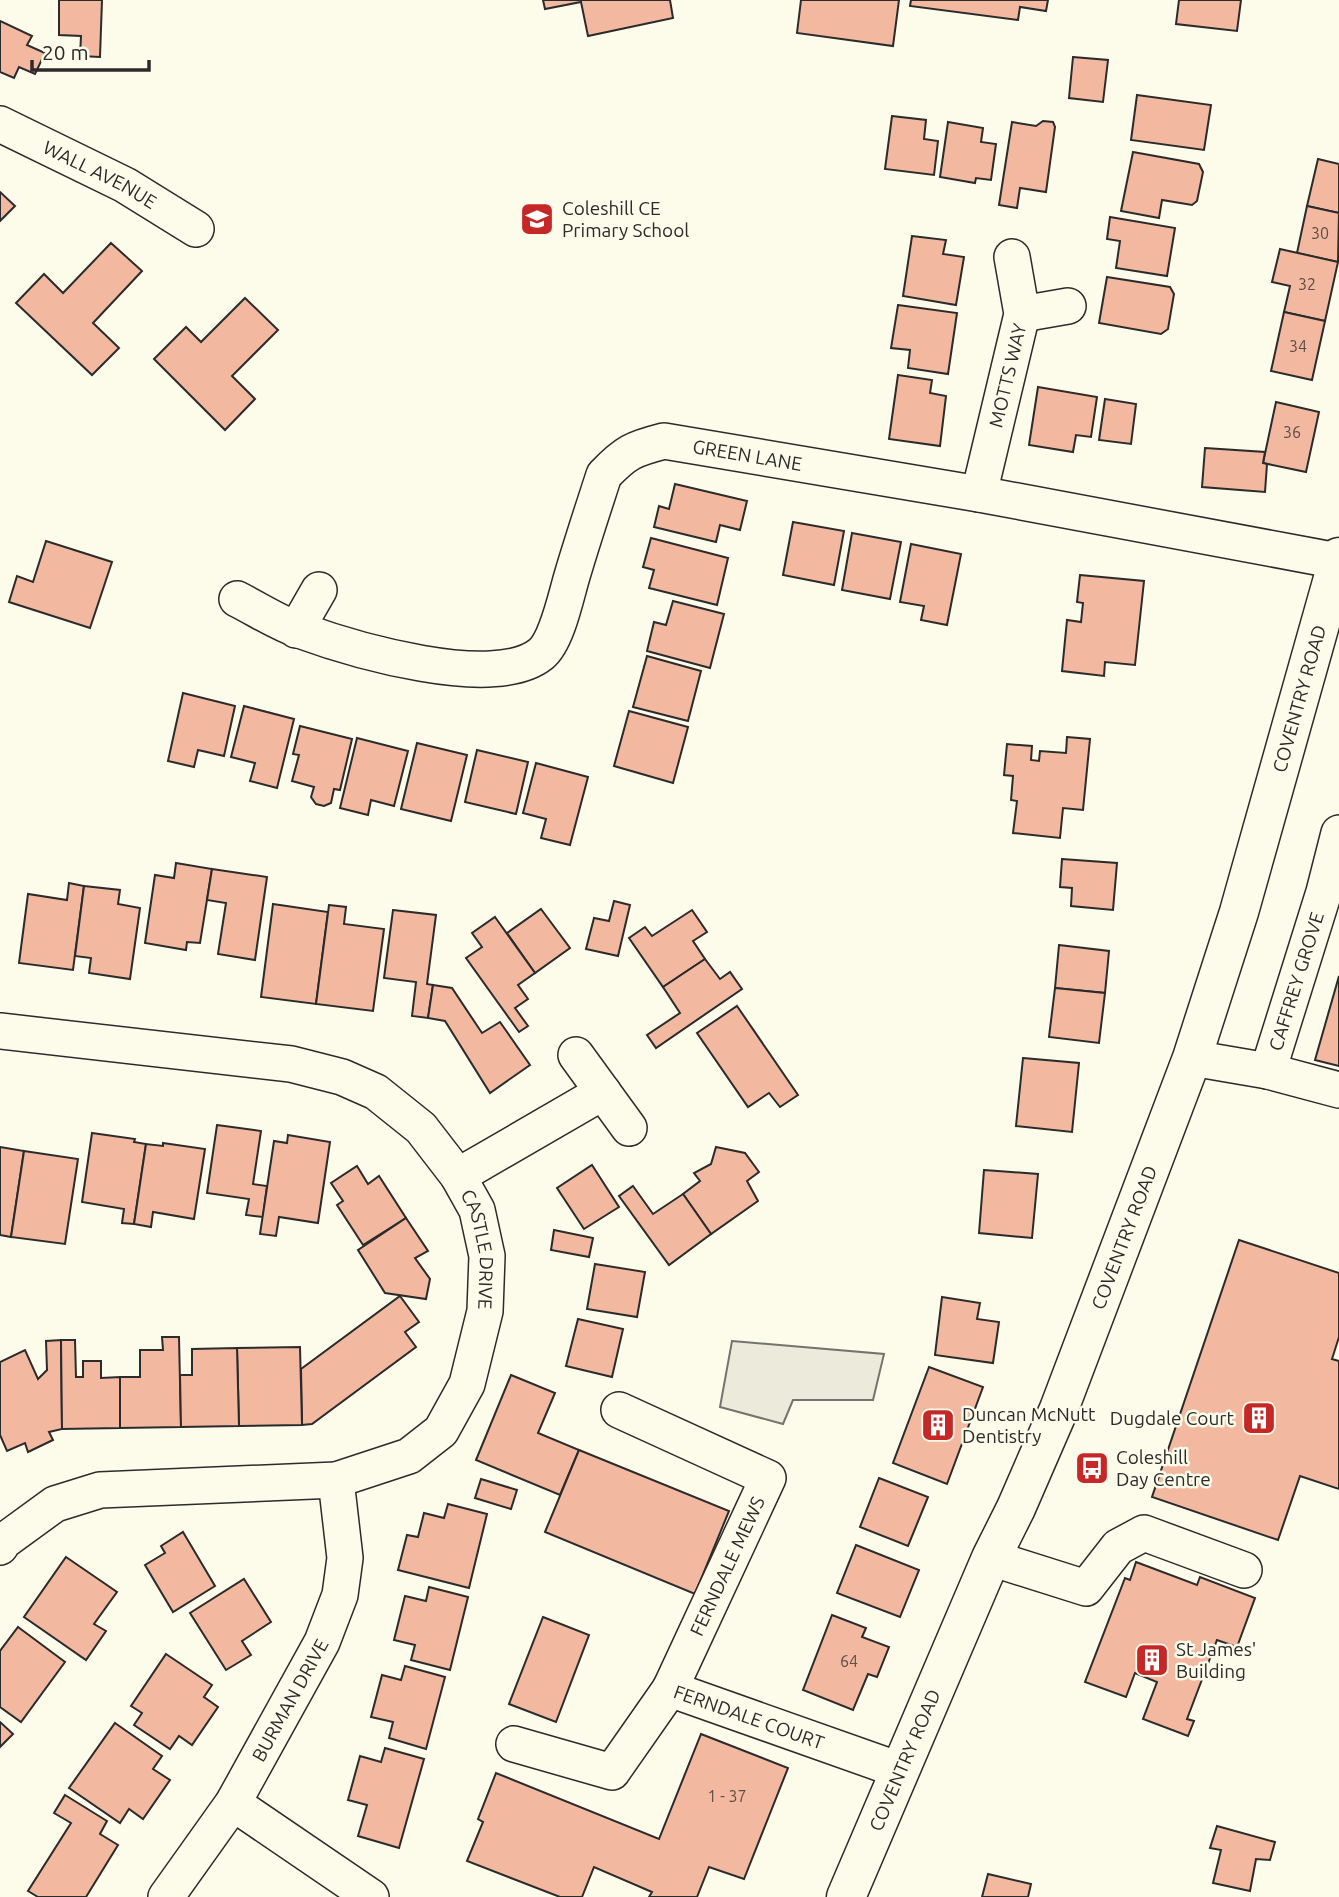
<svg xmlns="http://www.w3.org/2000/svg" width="1339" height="1897" font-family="Ubuntu,sans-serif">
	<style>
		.parking { fill: #eceadb; stroke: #74746e; stroke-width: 2 }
		.building { fill: #f2b8a0; stroke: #2b2b2b; stroke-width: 2 }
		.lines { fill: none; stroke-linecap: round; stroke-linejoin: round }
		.street-casing { stroke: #2b2b2b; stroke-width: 38 }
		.secondary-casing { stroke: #2b2b2b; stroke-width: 41 }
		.street { stroke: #fdfbea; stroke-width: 35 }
		.secondary { stroke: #fdfbea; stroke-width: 38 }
		.labels { text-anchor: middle; stroke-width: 5; stroke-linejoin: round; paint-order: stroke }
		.number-label { font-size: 16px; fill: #5d4e48 }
		.street-label { font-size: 19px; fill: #2b2b2b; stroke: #fdfbea }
		.poi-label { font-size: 19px; fill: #2b2b2b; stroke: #fdfbea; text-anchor: start }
	</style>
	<rect width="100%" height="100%" fill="#fdfbea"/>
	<polygon class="parking" points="732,1341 884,1354 873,1400 793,1400 783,1424 720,1407"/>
	<g class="building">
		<polygon points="59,0 102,0 100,57 80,56 81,36 59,35"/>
		<polygon points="543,0 670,0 673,18 588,36 581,2 545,9"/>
		<polygon points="801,0 899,0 893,46 797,33"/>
		<polygon points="911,0 1048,0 1046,11 1020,7 1018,20 910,6"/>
		<polygon points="1179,0 1241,0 1237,31 1176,24"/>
		<polygon points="0,21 32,36 27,45 45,53 35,74 19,67 14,78 0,72"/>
		<polygon points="1073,57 1108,60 1103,102 1069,98"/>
		<polygon points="1137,95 1211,105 1204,150 1131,140"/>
		<polygon points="892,116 926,120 924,139 938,141 934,175 885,169"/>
		<polygon points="1043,121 1053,122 1055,127 1046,192 1020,188 1017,208 999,205 1012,122 1036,126"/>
		<polygon points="948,122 983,128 981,142 996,144 991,180 976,178 975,183 940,177"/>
		<polygon points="1133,152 1199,164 1203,172 1197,201 1192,205 1162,200 1159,218 1121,211"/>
		<polygon points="1318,159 1339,164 1339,213 1307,206"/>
		<polygon points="0,192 15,206 0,221"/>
		<polygon points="1307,206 1339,213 1338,262 1297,253"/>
		<polygon points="1110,217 1175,228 1167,276 1116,268 1120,241 1107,239"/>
		<polygon points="912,236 946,240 943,254 964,257 956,305 903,296"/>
		<polygon points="111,243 142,271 93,323 119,348 92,375 16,303 44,274 63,293"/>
		<polygon points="1280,249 1338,262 1325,321 1284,312 1290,286 1272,282"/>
		<polygon points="1107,277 1170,287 1174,294 1168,329 1161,334 1099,323"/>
		<polygon points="245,298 278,330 232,376 255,399 225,430 154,359 186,327 201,342"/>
		<polygon points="898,305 957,313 948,374 908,368 910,350 891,348"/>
		<polygon points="1284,312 1325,321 1312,380 1271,371"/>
		<polygon points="898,375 932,380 930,393 946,396 940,446 889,439"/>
		<polygon points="1038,387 1097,397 1091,437 1076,435 1073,452 1029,445"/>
		<polygon points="1105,399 1136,404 1131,444 1099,440"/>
		<polygon points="1276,402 1319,412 1306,472 1263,463"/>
		<polygon points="1205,448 1265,452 1263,463 1267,464 1265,492 1202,487"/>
		<polygon points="675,484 747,501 740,530 720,525 716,542 654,527 659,506 669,509"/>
		<polygon points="793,522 844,531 834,585 783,575"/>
		<polygon points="852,533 901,542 890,599 842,590"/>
		<polygon points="651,538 728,558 717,605 649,588 654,570 643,567"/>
		<polygon points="46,541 112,562 90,628 9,602 17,576 33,582"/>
		<polygon points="911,544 961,554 947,625 921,620 924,606 900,602"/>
		<polygon points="1080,575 1144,581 1135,665 1105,662 1104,676 1062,671 1067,620 1081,622 1083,603 1077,602"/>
		<polygon points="673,601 724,614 710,668 647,651 654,622 666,625"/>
		<polygon points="647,656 701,671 688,721 633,707"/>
		<polygon points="183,693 235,706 224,756 198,750 194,767 168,761"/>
		<polygon points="244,706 294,719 277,788 250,781 255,763 231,757"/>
		<polygon points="629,711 688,727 673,783 614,766"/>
		<polygon points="300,726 352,739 340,790 334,789 331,803 324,806 316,804 311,797 314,787 292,781 299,755 293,754"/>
		<polygon points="1067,737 1090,739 1083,810 1063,808 1060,838 1013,833 1017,801 1011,800 1013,776 1004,775 1007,744 1032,746 1031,760 1039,761 1040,751 1066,753"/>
		<polygon points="357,738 408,751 394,806 371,800 368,815 340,808"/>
		<polygon points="417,743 467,755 451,821 401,809"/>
		<polygon points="477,750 528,762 516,814 465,802"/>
		<polygon points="536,763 588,777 570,845 541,838 546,819 523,813"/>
		<polygon points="1062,859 1117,863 1113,910 1071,906 1072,888 1060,887"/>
		<polygon points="176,863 212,869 200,943 187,942 186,950 145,943 155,875 174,878"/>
		<polygon points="212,869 267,877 255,960 218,954 226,903 207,900"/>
		<polygon points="69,883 84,886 73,970 19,963 28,894 67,900"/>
		<polygon points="84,886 120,890 118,904 140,908 130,979 89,973 91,958 75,956"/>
		<polygon points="614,901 630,905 618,956 586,949 594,918 609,921"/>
		<polygon points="273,904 328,912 316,1004 261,997"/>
		<polygon points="329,905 346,907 344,924 384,929 373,1011 316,1004"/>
		<polygon points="541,909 570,948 535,973 507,933"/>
		<polygon points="393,910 436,915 427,984 433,985 428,1018 412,1016 416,982 384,978"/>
		<polygon points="692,910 707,932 693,941 705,959 663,987 629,938 645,927 652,936"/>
		<polygon points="495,917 535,973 518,985 528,999 515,1008 528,1026 519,1032 466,958 482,947 472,933"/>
		<polygon points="1059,945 1109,951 1105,993 1055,988"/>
		<polygon points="705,959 720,979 730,972 742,989 656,1048 647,1035 680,1013 663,987"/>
		<polygon points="1339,976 1339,1066 1315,1060"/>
		<polygon points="433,985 452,988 482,1033 500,1022 530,1065 490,1093 445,1021 428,1018"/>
		<polygon points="1055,988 1105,993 1099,1043 1049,1037"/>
		<polygon points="737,1006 798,1095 780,1107 769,1093 748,1107 697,1033"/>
		<polygon points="1023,1058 1079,1063 1072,1132 1016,1126"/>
		<polygon points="217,1125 261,1131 253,1184 267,1186 263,1217 246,1215 249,1199 207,1193"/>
		<polygon points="92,1133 135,1139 134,1142 146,1144 134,1224 122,1223 124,1209 82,1202"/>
		<polygon points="288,1135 330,1142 318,1223 279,1217 276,1236 260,1234 274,1141 287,1143"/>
		<polygon points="163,1143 205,1149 194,1219 153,1212 151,1227 134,1224 146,1144 163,1146"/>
		<polygon points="0,1147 24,1151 11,1237 0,1235"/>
		<polygon points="716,1147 745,1153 759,1172 747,1181 758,1201 711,1234 683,1194 700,1181 694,1173 711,1164"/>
		<polygon points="24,1151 78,1159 65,1244 11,1237"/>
		<polygon points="592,1165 619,1207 584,1229 557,1188"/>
		<polygon points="357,1166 368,1184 379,1176 406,1218 363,1245 337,1205 343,1201 331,1183"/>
		<polygon points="984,1170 1038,1174 1032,1238 979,1233"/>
		<polygon points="633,1186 653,1214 683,1194 711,1234 669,1265 619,1196"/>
		<polygon points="406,1218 428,1251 415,1258 430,1279 426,1299 385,1293 358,1250"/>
		<polygon points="554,1230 593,1238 589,1257 551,1250"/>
		<polygon points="1239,1240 1339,1273 1339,1337 1332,1359 1339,1361 1339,1489 1300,1476 1278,1540 1152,1497"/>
		<polygon points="595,1264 645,1272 637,1317 587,1309"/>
		<polygon points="400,1296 419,1322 405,1332 416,1347 312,1424 302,1425 301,1369"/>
		<polygon points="942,1297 980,1303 977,1319 999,1322 993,1363 935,1355"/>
		<polygon points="578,1319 623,1329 612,1377 566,1366"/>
		<polygon points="162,1337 179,1337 181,1427 120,1428 120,1377 140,1377 140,1350 163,1350"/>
		<polygon points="61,1340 62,1429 49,1432 53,1440 28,1452 25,1443 7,1451 0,1435 0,1362 25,1350 38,1379 47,1370 46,1341"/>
		<polygon points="61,1340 75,1340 76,1377 83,1377 83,1361 101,1361 101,1378 120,1377 120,1428 62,1429"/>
		<polygon points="300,1347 302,1425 239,1426 237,1348"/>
		<polygon points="237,1348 239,1426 181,1427 180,1375 192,1375 192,1349"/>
		<polygon points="929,1367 983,1387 947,1484 893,1463"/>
		<polygon points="511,1375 555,1393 538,1433 579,1450 560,1495 476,1460"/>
		<polygon points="579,1450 729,1511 695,1594 545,1532"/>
		<polygon points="879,1478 928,1497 908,1546 860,1527"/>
		<polygon points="481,1479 517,1490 511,1509 475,1498"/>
		<polygon points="448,1504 487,1514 469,1588 398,1570 407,1535 418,1537 424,1513 444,1518"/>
		<polygon points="183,1532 215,1586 173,1612 145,1565 165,1553 161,1546"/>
		<polygon points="856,1545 919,1570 900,1617 837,1593"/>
		<polygon points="66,1557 117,1592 94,1624 106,1631 86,1660 24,1617"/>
		<polygon points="1136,1562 1197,1585 1200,1577 1255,1598 1237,1647 1217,1640 1187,1719 1194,1721 1188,1736 1143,1719 1157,1682 1135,1673 1126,1697 1085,1682 1125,1578 1130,1580"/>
		<polygon points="244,1579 271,1622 242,1641 251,1655 226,1670 190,1613"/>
		<polygon points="429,1587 468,1597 450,1670 411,1660 415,1645 394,1640 405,1596 426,1601"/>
		<polygon points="832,1615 866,1628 862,1637 889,1647 877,1677 868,1674 853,1710 803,1690"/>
		<polygon points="543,1617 589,1635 556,1722 509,1704"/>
		<polygon points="18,1627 65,1662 21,1722 0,1707 0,1651"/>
		<polygon points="166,1654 212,1685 204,1697 218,1707 192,1745 179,1736 170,1749 134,1725 142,1713 131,1706"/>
		<polygon points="405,1666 445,1677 426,1749 389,1738 393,1722 371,1717 382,1675 401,1680"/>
		<polygon points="0,1722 13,1734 0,1747"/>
		<polygon points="115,1723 162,1756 153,1769 170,1780 143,1819 129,1809 120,1823 69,1788"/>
		<polygon points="701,1734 788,1768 744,1879 709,1867 697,1897 649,1897 652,1892 594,1867 582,1897 560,1897 467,1861 483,1822 478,1819 496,1773 659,1839"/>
		<polygon points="385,1748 424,1759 399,1848 358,1836 367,1805 348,1800 360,1756 381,1762"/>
		<polygon points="65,1795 107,1821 100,1834 118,1845 86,1897 38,1897 28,1891 71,1823 54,1813"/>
		<polygon points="1217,1826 1275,1842 1270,1860 1256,1859 1250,1891 1213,1883 1221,1850 1210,1848"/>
		<polygon points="988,1874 1031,1884 1028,1897 982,1897"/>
	</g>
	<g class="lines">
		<g class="street-casing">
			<g id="street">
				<path id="s1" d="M 0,124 L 125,185 L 196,229"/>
				<polyline points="1022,314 1068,306"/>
				<path id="s2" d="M 979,494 L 1022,314 L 1012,257"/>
				<path id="s3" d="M 237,599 C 257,609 278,623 299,630 C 351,649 494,692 541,654 C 557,641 566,596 572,576 C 582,542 593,509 604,475 C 626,452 633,449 664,441 L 979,494 L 1338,561"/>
				<polyline points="296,630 319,590"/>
				<path id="s4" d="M 0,1031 L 291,1064 L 342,1077 L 376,1092 L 421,1128 L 458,1176 L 477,1210 L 487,1256 L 485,1311 L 467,1384 L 441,1431 L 409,1456 L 336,1480 L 100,1490 L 55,1504 L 4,1541 L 0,1547"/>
				<polyline points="576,1055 629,1128"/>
				<polyline points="1192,1058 1268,1071 1339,1090"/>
				<path id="s5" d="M 1268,1071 L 1324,892 L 1339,833"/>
				<polyline points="458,1176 603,1092"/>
				<polyline points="619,1410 768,1478 670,1689"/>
				<polyline points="991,1558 1086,1588 1118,1547 1144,1533 1244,1570"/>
				<path id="s6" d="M 514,1744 L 612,1772 L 670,1689 L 899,1770"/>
				<polyline points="233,1803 371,1897"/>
				<path id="s7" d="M 166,1897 L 233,1803 L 322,1642 L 340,1595 L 345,1558 L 336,1480"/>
			</g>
		</g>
		<g class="secondary-casing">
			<g id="secondary">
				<path id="s8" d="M 846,1897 L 991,1558 L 1016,1508 L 1059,1409 L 1192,1058 L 1239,912 L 1339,557"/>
			</g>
		</g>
		<use href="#street" class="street"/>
		<use href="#secondary" class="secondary"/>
	</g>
	<defs>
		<g id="school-square" transform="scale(1.75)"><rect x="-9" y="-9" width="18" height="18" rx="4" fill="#c62828" stroke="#fdfbea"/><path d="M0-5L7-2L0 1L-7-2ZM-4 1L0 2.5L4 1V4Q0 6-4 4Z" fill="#fff"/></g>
		<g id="building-square" transform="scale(1.75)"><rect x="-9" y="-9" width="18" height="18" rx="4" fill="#c62828" stroke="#fdfbea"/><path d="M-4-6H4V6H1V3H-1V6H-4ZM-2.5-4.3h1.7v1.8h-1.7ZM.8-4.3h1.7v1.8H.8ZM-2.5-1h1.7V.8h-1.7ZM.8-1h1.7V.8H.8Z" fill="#fff"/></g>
		<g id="bus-square" transform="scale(1.75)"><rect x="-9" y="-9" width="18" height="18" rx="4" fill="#c62828" stroke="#fdfbea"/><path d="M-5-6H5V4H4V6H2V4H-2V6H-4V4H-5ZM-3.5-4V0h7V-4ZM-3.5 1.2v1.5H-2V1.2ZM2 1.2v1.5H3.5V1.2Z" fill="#fff"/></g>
	</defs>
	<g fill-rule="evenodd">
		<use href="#school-square" x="537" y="219"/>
		<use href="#building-square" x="1259" y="1418"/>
		<use href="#building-square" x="938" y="1425"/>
		<use href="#bus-square" x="1092" y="1468"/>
		<use href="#building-square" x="1152" y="1660"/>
	</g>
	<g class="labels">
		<g class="number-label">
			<text x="1320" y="239">30</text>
			<text x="1307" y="290">32</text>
			<text x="1298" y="352">34</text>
			<text x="1292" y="438">36</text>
			<text x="849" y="1667">64</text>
			<text x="727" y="1802">1 - 37</text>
		</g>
		<g class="street-label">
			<text dy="7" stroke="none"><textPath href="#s1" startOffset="112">WALL AVENUE</textPath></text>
			<text dy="7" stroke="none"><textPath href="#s2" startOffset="122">MOTTS WAY</textPath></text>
			<text dy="7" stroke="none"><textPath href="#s3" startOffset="665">GREEN LANE</textPath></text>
			<text dy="7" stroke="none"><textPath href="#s8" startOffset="1283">COVENTRY ROAD</textPath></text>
			<text dy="7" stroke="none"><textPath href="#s5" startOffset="94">CAFFREY GROVE</textPath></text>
			<text dy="7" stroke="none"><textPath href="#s8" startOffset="716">COVENTRY ROAD</textPath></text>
			<text dy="7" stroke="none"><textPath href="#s4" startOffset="579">CASTLE DRIVE</textPath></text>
			<text transform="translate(727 1566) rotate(-65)" y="7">FERNDALE MEWS</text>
			<text dy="7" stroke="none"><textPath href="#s7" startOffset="233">BURMAN DRIVE</textPath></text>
			<text dy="7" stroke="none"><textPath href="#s6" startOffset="287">FERNDALE COURT</textPath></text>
			<text dy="7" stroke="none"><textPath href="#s8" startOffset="149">COVENTRY ROAD</textPath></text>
		</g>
		<g class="poi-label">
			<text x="562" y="215">Coleshill CE<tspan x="562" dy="22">Primary School</tspan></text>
			<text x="962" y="1421">Duncan McNutt<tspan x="962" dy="22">Dentistry</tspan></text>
			<text x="1234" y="1425" text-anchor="end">Dugdale Court</text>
			<text x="1116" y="1464">Coleshill<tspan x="1116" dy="22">Day Centre</tspan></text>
			<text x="1176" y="1656">St James'<tspan x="1176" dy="22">Building</tspan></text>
		</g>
	</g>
	<path d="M32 60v10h117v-10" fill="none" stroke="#2b2b2b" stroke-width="3.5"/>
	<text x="42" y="60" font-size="21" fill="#2b2b2b" stroke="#fdfbea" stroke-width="5" paint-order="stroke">20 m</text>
</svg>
